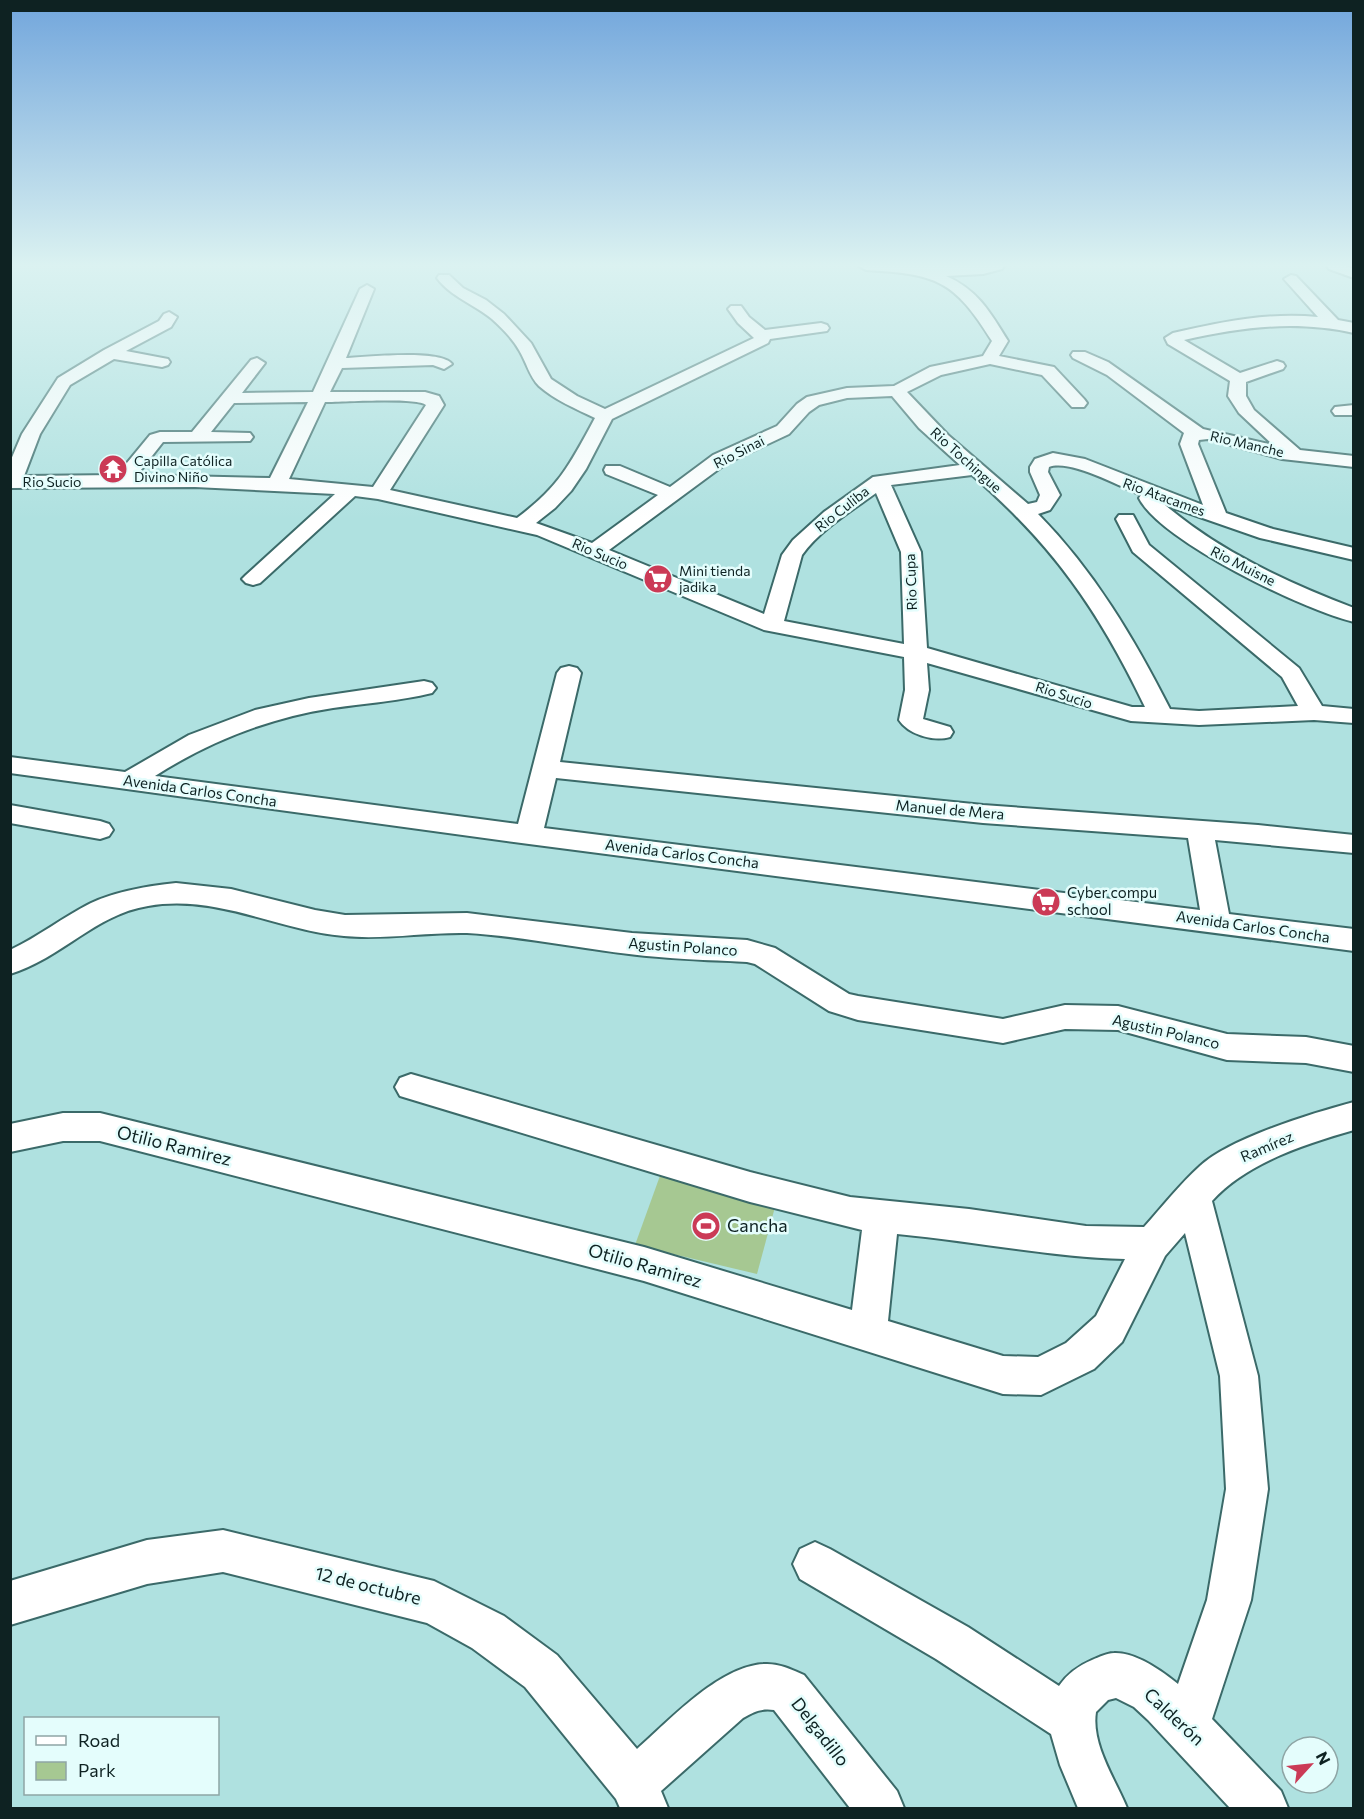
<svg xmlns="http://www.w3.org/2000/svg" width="1364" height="1819" font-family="Commissioner,sans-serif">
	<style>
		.green { fill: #a6c892 }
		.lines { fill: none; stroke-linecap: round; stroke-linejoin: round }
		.minor-casing { stroke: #3b6a69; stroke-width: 4 }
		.minor { fill: #fff; fill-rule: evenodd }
		.labels { text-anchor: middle; stroke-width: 5; stroke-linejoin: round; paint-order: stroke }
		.far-street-label { font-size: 14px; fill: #0e2222; stroke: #e4fdfc }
		.far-poi-label { font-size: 14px; fill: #0e2222; stroke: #e4fdfc; text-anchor: start }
		.street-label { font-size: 15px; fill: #0e2222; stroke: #e4fdfc }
		.poi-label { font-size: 15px; fill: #0e2222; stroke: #e4fdfc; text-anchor: start }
		.near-street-label { font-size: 18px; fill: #0e2222; stroke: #e4fdfc }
		.near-poi-label { font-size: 18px; fill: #0e2222; stroke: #e4fdfc; text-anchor: start }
	</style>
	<rect width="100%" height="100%" fill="#afe1e0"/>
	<polygon class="green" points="661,1173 775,1207 757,1274 635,1245"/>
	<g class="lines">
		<g class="minor-casing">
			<g id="minor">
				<path d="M 859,266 L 1004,266 L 1002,269 L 983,274 L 946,276 C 978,290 990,312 1008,341 L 999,356 L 1054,367 L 1084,399 L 1087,403 L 1084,407 L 1072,407 L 1042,375 L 990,364 L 941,375 L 907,392 L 948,435 L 1028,504 L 1037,502 L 1040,495 L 1030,472 L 1030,467 L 1035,459 L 1053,453 L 1085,459 L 1203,505 L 1180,444 L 1184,433 L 1107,375 L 1073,358 L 1071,355 L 1073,352 L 1085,352 L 1108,362 L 1203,429 L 1273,445 L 1239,413 L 1228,396 L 1230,381 L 1168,344 L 1165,338 L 1173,333 C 1221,322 1269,312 1318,317 L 1284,279 L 1291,275 L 1296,276 L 1338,320 L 1354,323 L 1354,333 C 1296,320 1241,327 1184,340 L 1240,373 L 1277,361 L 1283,363 L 1285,366 L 1283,369 L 1246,382 L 1246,396 L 1254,410 L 1300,450 L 1354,456 L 1354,467 L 1282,459 L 1208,439 L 1199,440 L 1198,444 L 1226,513 L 1273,529 L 1354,548 L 1354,560 L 1260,538 L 1165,505 C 1221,552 1286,582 1354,608 L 1354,622 C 1306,611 1160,541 1139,498 L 1141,495 C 1119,486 1070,459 1049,467 L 1048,472 L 1060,495 L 1050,510 L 1038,514 C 1094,571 1134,638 1170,709 L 1199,711 L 1298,706 L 1282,677 L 1133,552 L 1116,519 L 1119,515 L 1133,515 L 1149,545 L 1299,668 L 1322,706 L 1354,709 L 1354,723 L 1314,720 L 1199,725 L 1131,721 L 927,663 L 929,690 L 923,719 L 950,727 L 953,732 L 950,737 C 933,742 908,734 899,720 L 905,690 L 904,657 L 764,630 L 537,535 L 378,499 L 355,496 L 260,583 L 253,585 L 246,583 L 242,579 L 246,575 L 335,494 L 195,487 L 10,488 L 10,462 L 22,434 L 58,378 L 104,350 L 159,321 L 164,314 L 169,312 L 177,317 L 171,327 L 126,351 L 168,359 L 170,362 L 168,365 L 162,367 L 114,359 L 70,385 L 40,434 L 24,476 L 117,475 L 150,435 L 160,432 L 192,432 L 251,360 L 257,358 L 265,363 L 242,393 L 313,392 L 360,289 L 367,285 L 374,289 L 346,358 C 367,357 441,349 452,364 L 444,369 L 433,365 L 342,368 L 330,392 L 425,392 L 439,396 L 444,405 L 390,490 L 517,518 C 560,486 570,464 595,418 C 576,409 555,400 539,386 C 530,378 526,361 519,350 C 513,339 501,327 492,319 C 474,304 451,297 437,278 L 439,275 L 449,275 L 463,288 L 486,300 L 504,314 L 531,343 L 551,379 L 577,396 L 605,409 L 754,338 L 738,323 L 728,309 L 731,306 L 741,306 L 749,317 L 765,330 L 821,323 L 827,325 L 829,328 L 827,331 L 770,339 L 768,343 L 612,419 L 586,469 L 571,491 L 555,508 L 536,523 L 592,543 L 658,495 L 606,474 L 604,470 L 606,466 L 620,466 L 670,487 L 713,455 L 777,426 L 797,404 L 807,397 L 847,388 L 894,386 L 930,367 L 983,356 L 992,341 C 954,280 937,274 866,270 ZM 892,396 L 919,428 L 960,465 L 873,477 L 824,512 L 793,540 L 782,555 L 764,614 L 609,550 L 727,463 L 789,434 L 809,412 L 819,405 L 847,398 ZM 308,402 L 270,478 L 137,475 L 163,442 L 250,441 L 253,437 L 250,433 L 211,432 L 234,403 ZM 325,402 C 342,402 417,397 426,405 L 373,487 L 289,479 ZM 972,475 C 1053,545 1099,611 1145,707 L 1132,707 L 927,648 L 921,552 L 891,485 ZM 876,493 L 901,552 L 904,644 L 784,621 L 802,555 C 821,529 851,511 876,493 Z"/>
				<polygon points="1327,266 1346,266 1354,269 1354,278 1329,269"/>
				<polygon points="1354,405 1354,415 1335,415 1332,411 1335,407"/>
				<path d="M 569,666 L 577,668 L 581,673 L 560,762 L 983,805 L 1258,825 L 1354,835 L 1354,853 L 1215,840 L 1229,914 L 1354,929 L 1354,951 L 529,844 L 10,773 L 10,757 L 125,772 L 189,735 L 255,710 L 309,698 L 424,681 L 432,683 L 436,688 L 432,693 C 400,701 366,703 333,708 C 268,718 210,741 155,776 L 518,824 L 557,673 L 561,668 ZM 556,778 L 983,823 L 1188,838 L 1200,910 L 544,828 Z"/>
				<polygon points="10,805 100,821 109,824 113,830 109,836 100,839 10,823"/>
				<path d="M 176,883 L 231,889 L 315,910 L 345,915 L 467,913 L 632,933 L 747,940 L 775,948 L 849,994 L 858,996 L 1003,1019 L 1065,1005 L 1118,1006 L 1227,1034 L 1306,1037 L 1354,1046 L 1354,1072 L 1306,1063 L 1227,1060 L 1118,1030 L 1065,1029 L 1003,1043 L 858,1020 L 829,1011 L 755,964 L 747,962 C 708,960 668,959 629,954 C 576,948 520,936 467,933 C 426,932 384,940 344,936 C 277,930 217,894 148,906 C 96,914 60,959 10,974 L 10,950 C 38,937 63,917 91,903 C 117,891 147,886 176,883 Z"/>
				<path d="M 411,1074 L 750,1172 L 850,1197 L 969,1209 L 1086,1226 L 1144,1227 C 1162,1207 1180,1184 1200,1166 C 1230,1138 1313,1113 1354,1102 L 1354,1130 C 1305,1144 1246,1163 1212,1201 L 1258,1376 L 1268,1489 L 1251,1600 L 1212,1719 L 1281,1791 L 1288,1808 L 1230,1808 L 1148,1720 L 1134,1707 L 1116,1698 L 1108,1700 L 1096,1712 C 1091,1744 1115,1779 1127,1808 L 1078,1808 L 1060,1765 L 1051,1734 L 936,1659 L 800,1579 L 793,1564 L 800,1549 L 815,1542 L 830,1549 L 968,1627 L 1059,1686 C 1068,1673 1078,1666 1092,1660 C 1099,1657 1107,1653 1114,1653 C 1136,1652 1162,1671 1178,1684 L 1207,1600 L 1226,1489 L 1220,1376 L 1185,1233 L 1165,1256 L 1122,1342 L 1094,1369 L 1041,1395 L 1003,1394 L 644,1281 L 100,1141 L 63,1141 L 10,1152 L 10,1124 L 63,1113 L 100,1113 L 644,1247 L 852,1310 L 862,1230 L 750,1202 L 400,1096 L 395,1087 L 400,1078 ZM 897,1234 C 973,1241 1049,1257 1125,1259 L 1096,1316 L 1066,1343 L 1038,1357 L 1003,1356 L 888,1321 Z"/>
				<path d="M 223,1530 L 434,1581 L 504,1616 L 557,1655 L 637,1749 C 669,1721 719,1666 764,1664 C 778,1663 791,1669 804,1675 L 897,1791 L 904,1808 L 850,1808 L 774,1710 C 761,1708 754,1712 743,1718 L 661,1791 L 668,1808 L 620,1808 L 616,1799 L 525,1687 L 472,1648 L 427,1623 L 223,1572 L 147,1584 L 10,1625 L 10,1581 L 147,1540 Z"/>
			</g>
		</g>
		<use href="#minor" class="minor"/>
	</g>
	<linearGradient id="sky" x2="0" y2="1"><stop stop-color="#72a6dc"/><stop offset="0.51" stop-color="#dbf2f1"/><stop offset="1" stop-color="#dbf2f1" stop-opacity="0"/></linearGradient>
	<rect width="1364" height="520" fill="url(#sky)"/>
	<defs>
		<g id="temple-disc" transform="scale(1.5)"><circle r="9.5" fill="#cb3a56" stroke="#e4fdfc"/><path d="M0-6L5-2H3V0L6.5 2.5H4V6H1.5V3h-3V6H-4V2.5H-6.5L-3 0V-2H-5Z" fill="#fff"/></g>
		<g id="supermarket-disc" transform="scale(1.5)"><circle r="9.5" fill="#cb3a56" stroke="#e4fdfc"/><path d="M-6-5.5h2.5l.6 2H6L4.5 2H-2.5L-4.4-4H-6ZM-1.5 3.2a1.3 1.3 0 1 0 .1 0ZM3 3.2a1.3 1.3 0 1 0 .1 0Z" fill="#fff"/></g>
		<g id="stadium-disc" transform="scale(1.5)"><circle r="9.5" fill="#cb3a56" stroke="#e4fdfc"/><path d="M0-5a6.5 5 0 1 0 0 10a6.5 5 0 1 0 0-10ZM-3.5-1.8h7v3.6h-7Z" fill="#fff"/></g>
	</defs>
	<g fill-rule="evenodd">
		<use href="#temple-disc" x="113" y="469"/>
		<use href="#supermarket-disc" x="658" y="579"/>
		<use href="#supermarket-disc" x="1046" y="902"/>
		<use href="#stadium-disc" x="706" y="1226"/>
	</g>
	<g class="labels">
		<g class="far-street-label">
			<text transform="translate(1247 444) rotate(13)" y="5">Rio Manche</text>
			<text transform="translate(739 452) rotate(-27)" y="5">Rio Sinai</text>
			<text transform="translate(966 460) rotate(42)" y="5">Rio Tochingue</text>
			<text x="52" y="487">Rio Sucio</text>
			<text transform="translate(1164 497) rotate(20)" y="5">Rio Atacames</text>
			<text transform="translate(842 509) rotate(-38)" y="5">Rio Culiba</text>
			<text transform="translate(600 554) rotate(23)" y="5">Rio Sucio</text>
			<text transform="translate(1243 566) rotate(27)" y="5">Rio Muisne</text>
			<text transform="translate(911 582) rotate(-92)" y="5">Rio Cupa</text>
			<text transform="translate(1064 695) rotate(18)" y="5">Rio Sucio</text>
		</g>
		<g class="far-poi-label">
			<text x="134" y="466">Capilla Católica<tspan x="134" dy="16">Divino Niño</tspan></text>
			<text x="679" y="576">Mini tienda<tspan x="679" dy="16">jadika</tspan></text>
		</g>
		<g class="street-label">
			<text transform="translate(200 791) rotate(8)" y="5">Avenida Carlos Concha</text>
			<text transform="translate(950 810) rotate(5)" y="5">Manuel de Mera</text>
			<text transform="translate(682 854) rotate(7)" y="5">Avenida Carlos Concha</text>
			<text transform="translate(1253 927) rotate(8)" y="5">Avenida Carlos Concha</text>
			<text transform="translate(683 947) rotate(4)" y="5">Agustin Polanco</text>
			<text transform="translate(1166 1032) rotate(13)" y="5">Agustin Polanco</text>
			<text transform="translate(1267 1147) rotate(-23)" y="5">Ramírez</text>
		</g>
		<g class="poi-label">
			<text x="1067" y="898">Cyber compu<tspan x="1067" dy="17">school</tspan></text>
		</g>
		<g class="near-street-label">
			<text transform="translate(174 1146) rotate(14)" y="6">Otilio Ramirez</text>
			<text transform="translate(645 1266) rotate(16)" y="6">Otilio Ramirez</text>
			<text transform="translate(368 1586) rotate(14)" y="6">12 de octubre</text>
			<text transform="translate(1174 1717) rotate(43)" y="6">Calderón</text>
			<text transform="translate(820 1732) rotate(52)" y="6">Delgadillo</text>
		</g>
		<g class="near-poi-label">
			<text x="727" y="1232">Cancha</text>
		</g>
	</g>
	<rect width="1364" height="1819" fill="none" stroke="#0e2222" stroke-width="24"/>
	<rect x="24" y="1717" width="195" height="78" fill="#e4fdfc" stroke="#8ea5a5" stroke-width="1.5"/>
	<rect x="36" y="1736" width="30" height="9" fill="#ffffff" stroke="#8ea5a5" stroke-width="1.5"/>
	<text x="78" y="1747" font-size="18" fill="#0e2222">Road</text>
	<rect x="36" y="1762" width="30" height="18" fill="#a6c892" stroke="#8ea5a5" stroke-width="1.5"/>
	<text x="78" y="1777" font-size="18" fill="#0e2222">Park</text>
	<g transform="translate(1310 1765) rotate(63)"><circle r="28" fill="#e4fdfc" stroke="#8ea5a5" stroke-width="1.5"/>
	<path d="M0-4.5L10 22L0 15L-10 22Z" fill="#cb3a56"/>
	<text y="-9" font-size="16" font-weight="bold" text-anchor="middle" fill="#0e2222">N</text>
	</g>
</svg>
